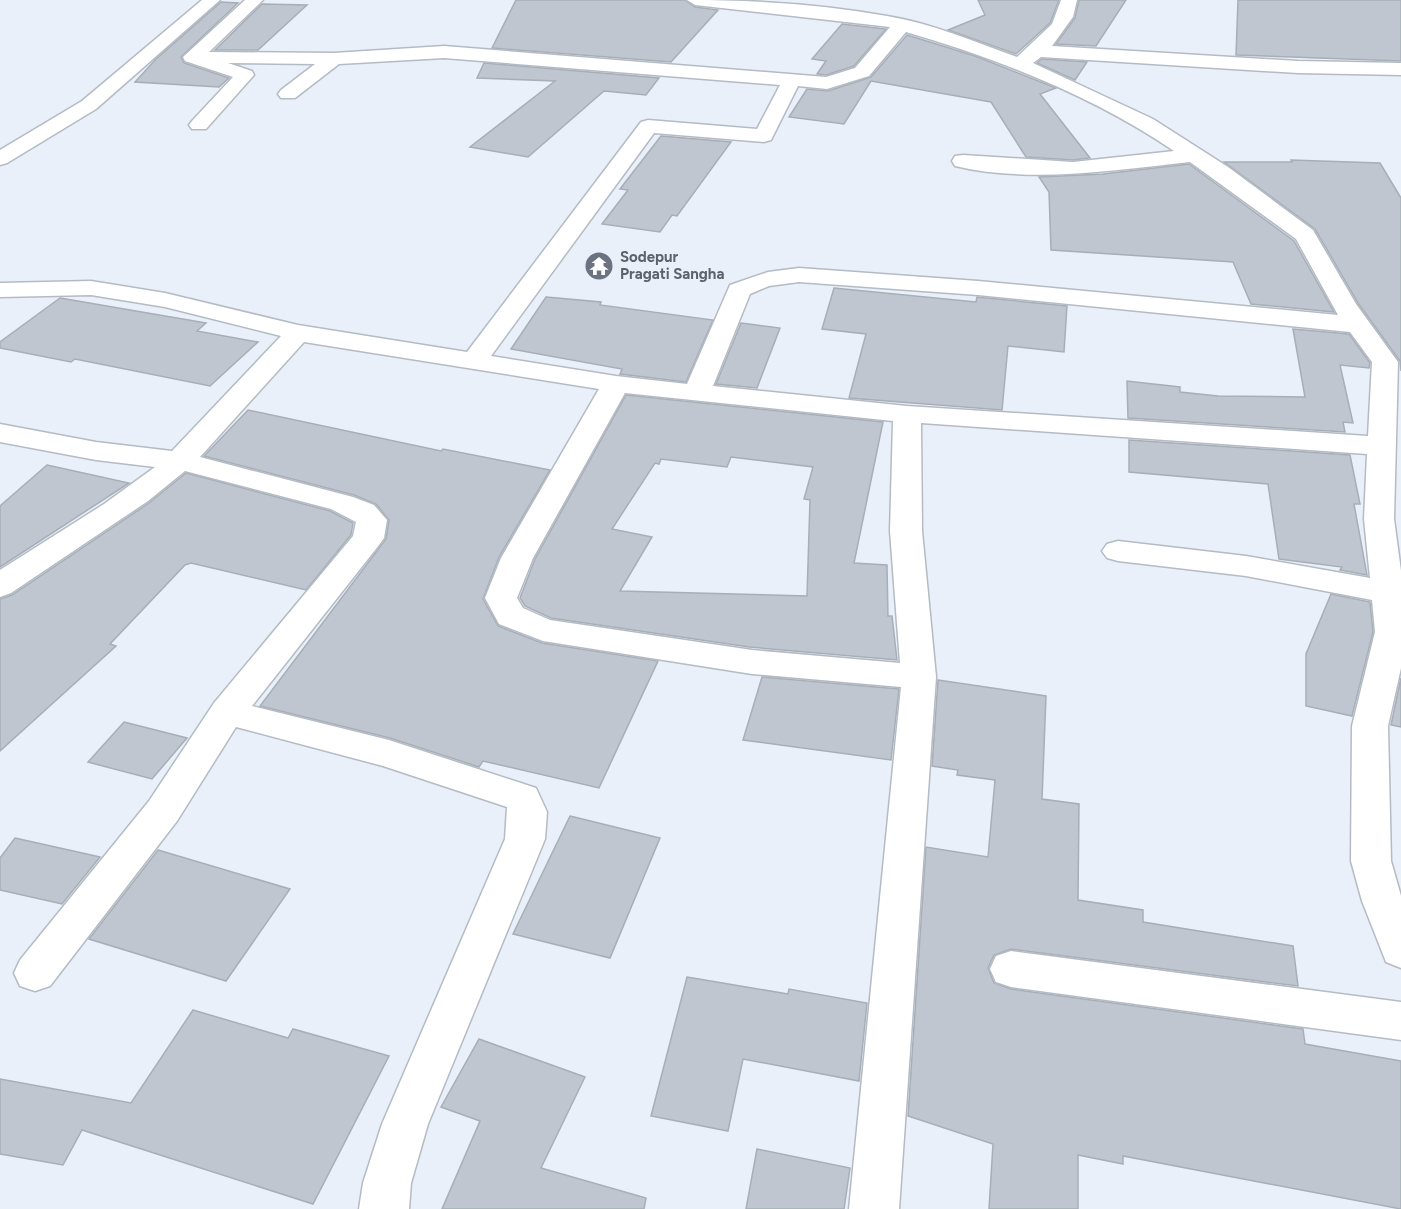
<svg xmlns="http://www.w3.org/2000/svg" width="1401" height="1209" font-family="Figtree,sans-serif">
	<style>
		.building { fill: #bfc6cf; stroke: #a7aeb7; stroke-width: 1.5; fill-rule: evenodd }
		.lines { fill: none; stroke-linecap: round; stroke-linejoin: round }
		.minor-casing { stroke: #b4bbc4; stroke-width: 3 }
		.minor { fill: #fff; fill-rule: evenodd }
		.labels { text-anchor: middle; stroke-width: 6; stroke-linejoin: round; paint-order: stroke }
		.far-worship-label { font-size: 15px; font-weight: bold; fill: #5b616d; stroke: #e9f0fa; text-anchor: start }
	</style>
	<rect width="100%" height="100%" fill="#e9f0fa"/>
	<g class="building">
		<polygon points="516,0 685,0 695,7 718,10 671,62 492,48"/>
		<polygon points="978,0 1059,0 1050,23 1016,54 948,30 985,15"/>
		<polygon points="1079,0 1126,0 1096,46 1056,44 1075,18"/>
		<polygon points="1238,0 1401,0 1401,61 1236,55"/>
		<polygon points="221,2 238,3 181,57 184,63 229,78 219,87 135,82 156,59"/>
		<polygon points="262,4 307,5 258,50 215,50"/>
		<polygon points="842,24 886,29 854,66 826,75 817,74 826,61 812,59"/>
		<polygon points="907,35 975,56 1056,88 1040,94 1090,158 1073,160 1026,157 991,102 871,81 844,124 789,117 807,89 828,91 871,77"/>
		<polygon points="1042,59 1087,62 1075,80 1037,63"/>
		<polygon points="484,63 659,78 646,95 604,91 528,157 470,147 555,81 477,78"/>
		<polygon points="661,136 731,142 677,216 672,215 660,232 602,224 628,190 620,189"/>
		<polygon points="1291,160 1380,163 1401,198 1401,371 1400,361 1358,303 1315,229 1224,162 1292,162"/>
		<polygon points="1189,164 1294,241 1334,312 1251,304 1233,262 1051,250 1049,192 1039,177 1103,174"/>
		<polygon points="834,288 976,302 977,297 1067,306 1064,352 1008,346 1002,410 849,398 866,334 822,329"/>
		<polygon points="546,297 601,302 600,305 713,320 686,382 620,374 622,369 511,349"/>
		<polygon points="60,298 206,323 197,331 258,342 210,386 75,359 71,362 0,348 0,342"/>
		<polygon points="741,323 780,328 757,388 716,384"/>
		<polygon points="1293,329 1349,334 1370,363 1369,368 1340,365 1353,423 1343,422 1345,432 1128,418 1127,381 1180,387 1180,392 1218,396 1305,397"/>
		<path d="M 626,395 L 883,422 L 854,563 L 887,565 L 888,616 L 892,616 L 897,660 L 749,647 L 551,618 L 525,606 L 520,598 L 535,559 ZM 731,457 L 813,467 L 804,499 L 810,500 L 807,596 L 620,591 L 652,537 L 612,529 L 655,463 L 659,464 L 661,459 L 727,467 Z"/>
		<polygon points="248,410 441,451 443,449 550,470 499,557 483,599 498,626 542,643 658,661 599,788 483,761 479,767 390,738 260,706 386,539 389,520 376,504 354,495 204,456"/>
		<polygon points="1129,440 1350,455 1360,504 1354,504 1367,575 1340,570 1342,567 1279,559 1268,484 1129,472"/>
		<polygon points="47,465 129,483 0,567 0,506"/>
		<polygon points="186,473 330,511 353,523 351,535 306,590 191,563 185,565 110,644 116,646 0,751 0,599 12,595 149,503"/>
		<polygon points="1331,594 1370,602 1373,632 1352,716 1306,706 1306,654"/>
		<polygon points="762,677 899,689 891,760 743,740"/>
		<polygon points="1401,678 1401,727 1391,725"/>
		<polygon points="938,680 1046,696 1042,799 1079,804 1078,900 1143,910 1143,922 1293,946 1298,986 1011,949 994,955 988,968 994,983 1011,989 1303,1029 1305,1044 1401,1061 1401,1209 1123,1156 1123,1164 1078,1155 1078,1209 989,1209 993,1144 908,1116 926,847 988,857 995,780 957,775 958,770 932,766"/>
		<polygon points="124,722 187,738 152,779 88,762"/>
		<polygon points="570,816 660,838 610,958 513,934"/>
		<polygon points="15,838 100,857 62,904 0,890 0,858"/>
		<polygon points="158,850 290,889 226,981 89,939"/>
		<polygon points="687,977 788,994 789,989 867,1003 859,1081 743,1059 728,1131 651,1116"/>
		<polygon points="193,1010 288,1038 293,1029 389,1056 313,1204 82,1130 63,1165 0,1154 0,1079 131,1103"/>
		<polygon points="479,1039 585,1077 541,1168 646,1198 644,1209 442,1209 480,1121 441,1107"/>
		<polygon points="757,1149 850,1168 844,1209 746,1209"/>
	</g>
	<g class="lines">
		<g class="minor-casing">
			<g id="minor">
				<polygon points="202,0 220,0 96,109 7,163 0,165 0,150 82,101"/>
				<path d="M 245,0 L 263,0 L 209,52 L 334,53 L 444,46 L 826,77 L 855,68 L 890,27 L 695,5 L 687,0 C 753,0 821,4 887,16 C 931,23 975,42 1017,57 L 1052,24 L 1061,0 L 1077,0 L 1073,17 L 1052,46 L 1298,61 L 1401,63 L 1401,75 L 1298,73 L 1041,57 L 1033,63 L 1153,119 L 1228,167 L 1313,230 L 1356,304 L 1398,362 L 1394,519 L 1401,571 L 1401,668 L 1388,726 L 1391,861 L 1401,896 L 1401,968 L 1386,962 L 1362,901 L 1351,861 L 1352,726 L 1375,632 L 1372,600 L 1246,576 L 1118,561 L 1107,558 L 1102,551 L 1107,544 L 1118,541 L 1246,556 L 1370,578 L 1364,519 L 1367,454 L 921,423 L 922,531 L 936,677 L 899,1209 L 849,1209 L 901,687 L 752,674 L 543,641 L 499,624 L 485,598 L 501,558 L 599,389 L 304,342 L 200,457 L 353,497 L 374,505 L 387,520 L 384,538 L 379,545 L 252,706 L 389,740 L 536,788 L 547,812 L 545,839 L 428,1124 L 411,1183 L 409,1209 L 359,1209 L 363,1183 L 382,1124 L 505,839 L 507,807 L 383,766 L 236,727 L 177,821 L 50,986 L 35,991 L 20,986 L 14,973 L 20,960 L 149,801 L 214,703 L 353,536 L 356,522 L 331,509 L 185,471 L 148,501 L 11,593 L 0,597 L 0,570 L 104,504 L 155,467 L 96,460 L 0,442 L 0,424 L 96,442 L 172,451 L 281,336 L 165,307 L 91,295 L 0,297 L 0,283 L 91,281 L 165,293 L 298,325 L 467,352 L 641,122 L 648,120 L 757,129 L 780,85 L 444,58 L 339,64 L 295,98 L 281,98 L 278,94 L 281,90 L 315,64 L 228,63 L 252,71 L 254,75 L 206,129 L 192,129 L 189,125 L 192,121 L 233,77 L 185,61 L 183,57 ZM 906,32 C 999,59 1093,96 1174,151 L 1073,162 L 963,155 L 955,156 L 952,161 L 955,166 C 1029,184 1116,170 1190,162 L 1296,239 L 1338,315 L 978,281 L 799,268 L 768,272 L 730,285 L 687,384 L 616,376 L 491,356 L 654,133 L 764,142 L 771,140 L 798,86 L 827,89 L 869,76 ZM 799,282 L 978,295 L 1350,332 L 1372,362 L 1368,436 L 907,406 L 713,386 L 750,294 L 769,286 ZM 625,393 L 893,421 L 890,531 L 900,663 L 752,650 L 550,620 L 523,608 L 517,598 L 533,558 Z"/>
				<polygon points="1011,951 1401,1002 1401,1040 1011,987 996,982 990,969 996,956"/>
			</g>
		</g>
		<use href="#minor" class="minor"/>
	</g>
	<defs>
		<g id="temple-disc" transform="scale(1.5)"><circle r="9.5" fill="#6b7280" stroke="#e9f0fa"/><path d="M0-6L5-2H3V0L6.5 2.5H4V6H1.5V3h-3V6H-4V2.5H-6.5L-3 0V-2H-5Z" fill="#fff"/></g>
	</defs>
	<g fill-rule="evenodd">
		<use href="#temple-disc" x="599" y="266"/>
	</g>
	<g class="labels">
		<g class="far-worship-label">
			<text x="620" y="262">Sodepur<tspan x="620" dy="17">Pragati Sangha</tspan></text>
		</g>
	</g>
</svg>
